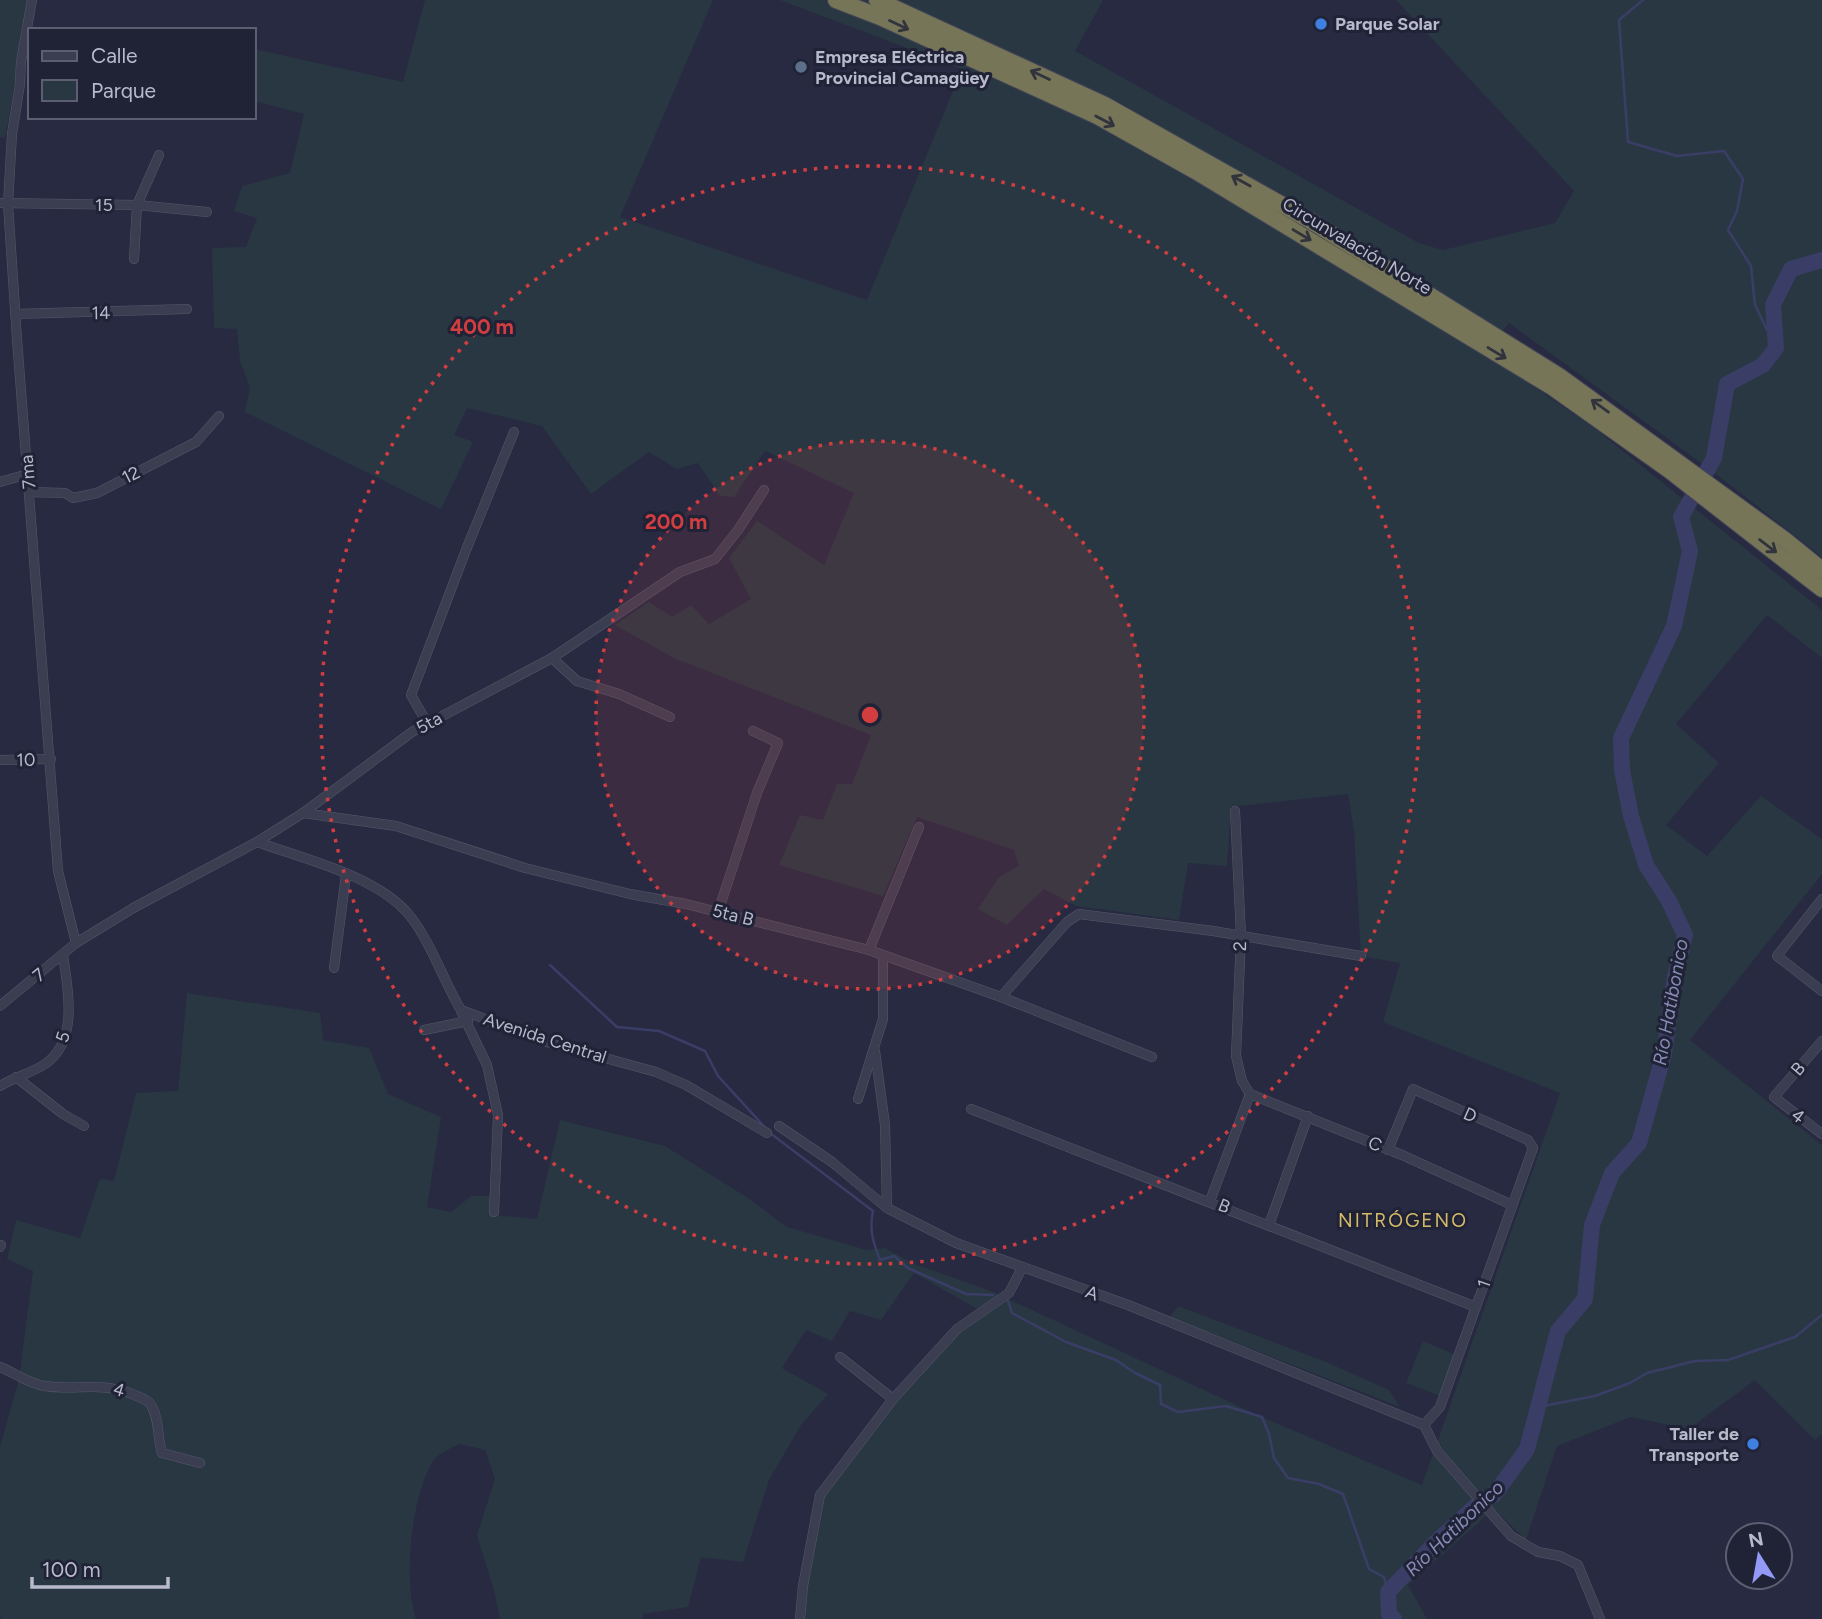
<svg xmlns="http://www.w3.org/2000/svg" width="1822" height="1619" font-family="Figtree,sans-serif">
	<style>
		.green { fill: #293742 }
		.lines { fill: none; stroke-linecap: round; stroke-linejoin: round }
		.stream { stroke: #3a3e66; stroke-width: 2.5 }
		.river { stroke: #3a3e66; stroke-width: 16 }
		.street-casing { stroke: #56586b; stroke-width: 10 }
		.highway-casing { stroke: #434558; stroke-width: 18 }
		.street { stroke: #3b3d51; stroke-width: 9 }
		.highway { stroke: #777558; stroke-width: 16 }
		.oneway { stroke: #31333d }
		.ring { fill: none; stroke: #d23e40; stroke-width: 3.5; stroke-dasharray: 3.5 7 }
		.shop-dot { fill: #3f7fe0; stroke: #202236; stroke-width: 2.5 }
		.service-dot { fill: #5c6f8a; stroke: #202236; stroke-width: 2.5 }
		.labels { text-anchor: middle; stroke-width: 6; stroke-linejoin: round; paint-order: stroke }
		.poi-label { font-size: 18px; font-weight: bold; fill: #b8b9cb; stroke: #202236; text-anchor: start }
		.street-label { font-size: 18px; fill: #b8b9cb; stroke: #202236 }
		.water-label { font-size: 19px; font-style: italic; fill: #878cb6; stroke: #202236 }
		.neighbourhood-label { font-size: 19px; letter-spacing: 2px; fill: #d4ba6a; stroke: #202236 }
		.centre { fill: #d23e40; stroke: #202236; stroke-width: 3.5 }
		.ring-label { font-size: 21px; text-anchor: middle; font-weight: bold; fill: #d23e40; stroke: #202236; stroke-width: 6; stroke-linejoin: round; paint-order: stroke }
	</style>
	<rect width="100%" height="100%" fill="#272a41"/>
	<g class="green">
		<polygon points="0,0 30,0 5,138 0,137"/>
		<path d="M 425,0 L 713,0 L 620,217 L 867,300 L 962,69 L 780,0 L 1103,0 L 1075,51 L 1419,243 L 1443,250 L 1555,223 L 1574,191 L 1396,0 L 1822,0 L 1822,557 L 1712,471 L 1509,323 L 1484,353 L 1593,427 L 1822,610 L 1822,658 L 1767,615 L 1676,724 L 1719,763 L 1666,825 L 1707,856 L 1761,796 L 1822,839 L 1822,874 L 1690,1040 L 1822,1145 L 1822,1434 L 1815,1440 L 1755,1380 L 1689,1429 L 1631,1417 L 1557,1446 L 1526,1540 L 1494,1509 L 1408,1585 L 1427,1619 L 803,1619 L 820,1498 L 893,1399 L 979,1310 L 914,1273 L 881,1320 L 850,1311 L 832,1341 L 806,1330 L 782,1368 L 828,1394 L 801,1425 L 769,1480 L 743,1562 L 701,1557 L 688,1607 L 643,1614 L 642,1619 L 500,1619 L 494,1590 L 477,1535 L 495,1479 L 485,1450 L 460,1444 C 452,1448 438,1453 433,1461 C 411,1497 403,1580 416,1619 L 2,1619 L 0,1617 L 0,1447 L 19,1379 L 33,1271 L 7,1259 L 16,1220 L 80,1238 L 100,1179 L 114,1181 L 136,1093 L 178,1091 L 187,993 L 320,1013 L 323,1040 L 369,1048 L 388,1094 L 441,1117 L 427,1207 L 451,1212 L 471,1196 L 492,1196 L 493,1215 L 537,1219 L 560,1120 L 665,1146 L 748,1198 L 787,1227 L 867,1250 L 885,1248 L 912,1263 L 991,1291 L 1262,1417 L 1422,1485 L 1560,1093 L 1383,1022 L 1400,963 L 1361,956 L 1354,831 L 1348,794 L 1231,807 L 1227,866 L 1188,863 L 1179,920 L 1076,906 L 1044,889 L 1007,925 L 978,909 L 999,877 L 1019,866 L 1014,850 L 917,817 L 883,896 L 779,865 L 800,815 L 823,820 L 837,784 L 852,784 L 871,735 L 674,658 L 615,625 L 649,602 L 672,617 L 691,605 L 709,624 L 751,599 L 729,558 L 757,521 L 824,565 L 854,493 L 765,451 L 734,497 L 720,496 L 698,463 L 677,469 L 649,452 L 591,494 L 542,426 L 467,408 L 454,435 L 473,442 L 441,509 L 245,412 L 250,387 L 240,361 L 237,329 L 214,328 L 212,248 L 246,247 L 257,218 L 234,211 L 242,186 L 290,173 L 304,114 L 254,101 L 254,49 L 403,82 Z"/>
		<polygon points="1178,1306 1326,1362 1389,1390 1400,1407 1170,1317"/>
		<polygon points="1423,1341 1456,1355 1440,1396 1406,1383"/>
	</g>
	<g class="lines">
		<g class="stream">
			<polyline points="1643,0 1619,20 1628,142 1677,156 1724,151 1743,179 1737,211 1728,230 1751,266 1755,305 1776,348"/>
			<path d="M 550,965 L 617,1027 L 659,1031 L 705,1051 L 718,1076 L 770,1133 L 873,1211 C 869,1229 873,1243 880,1260 L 894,1256 L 908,1268 L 966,1294 L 993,1295"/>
			<polyline points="1008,1301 1012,1313 1066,1342 1116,1360 1135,1373 1160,1385 1161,1404 1178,1412 1226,1406 1262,1417 1269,1434 1274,1458 1288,1478 1319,1484 1343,1494 1369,1569 1384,1577 1388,1592"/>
			<polyline points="1538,1407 1595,1396 1630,1383 1647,1373 1695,1361 1728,1360 1795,1337 1822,1315"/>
		</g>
		<polyline class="river" points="1394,1619 1389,1614 1388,1592 1436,1542 1479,1503 1494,1495 1527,1449 1558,1331 1585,1299 1592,1225 1612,1173 1639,1143 1664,1054 1675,977 1685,935 1669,901 1646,865 1631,816 1622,770 1621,738 1674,626 1690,551 1681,517 1714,458 1727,384 1763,365 1776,348 1773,305 1791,269 1822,260"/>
		<g class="street-casing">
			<g id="street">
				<polyline points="32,0 21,62 20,84 12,134 8,204 17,339 58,871 76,943"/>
				<polyline points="0,203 137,205 207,212"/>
				<polyline points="134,259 137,205 159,155"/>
				<polyline points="15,314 187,309"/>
				<polyline points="0,482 28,474"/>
				<polyline points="29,492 65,493 73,498 97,493 196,442 219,416"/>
				<polyline points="552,658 577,681 619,694 670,717"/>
				<polyline points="427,723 411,695 466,550 514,432"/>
				<polyline points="0,760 51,759"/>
				<polyline points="1235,811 1241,936 1236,1056 1242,1081 1250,1094 1402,1155 1512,1205"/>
				<polyline points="303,813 396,826 525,868 630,894 686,904 869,950 1001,997 1152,1057"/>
				<path d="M 257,842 C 304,859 378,876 410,916 C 432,944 443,980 461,1010 L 543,1041 L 656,1072 L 686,1085 L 767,1133"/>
				<polyline points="1822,899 1777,956 1822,991"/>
				<polyline points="718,912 757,793 778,743 753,731"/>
				<polyline points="869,950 919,827"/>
				<polyline points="334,968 346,875"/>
				<polyline points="1001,997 1067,922 1079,914 1213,931 1361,956"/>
				<polyline points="0,1006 76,943 135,907 257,842 303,813 412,732 552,658 680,572 715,559 738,530 764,490"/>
				<polyline points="461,1011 487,1065 498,1115 494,1212"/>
				<polyline points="424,1030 468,1021"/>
				<polyline points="1822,1041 1774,1097 1822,1134"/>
				<polyline points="875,1051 885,1125 887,1208"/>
				<polyline points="16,1077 63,1114 84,1126"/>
				<path d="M 0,1086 C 14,1077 32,1073 45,1064 C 79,1041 68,989 63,955"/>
				<polyline points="858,1099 883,1019 883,955"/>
				<polyline points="971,1109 1476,1307"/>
				<polyline points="779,1126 832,1162 887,1208 956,1243 1128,1305 1424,1425"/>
				<polyline points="1388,1150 1413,1089 1528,1140 1533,1148 1440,1407 1424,1425"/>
				<polyline points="1210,1201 1250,1094"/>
				<polyline points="1269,1225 1308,1116"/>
				<polyline points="0,1247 1,1245"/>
				<polyline points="840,1357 893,1399"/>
				<path d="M 0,1367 C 15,1373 29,1384 45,1386 C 77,1391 99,1381 132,1394 C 139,1397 147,1399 151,1405 C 160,1420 157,1437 162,1453 L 200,1463"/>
				<polyline points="1424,1425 1437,1451 1511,1536 1538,1552 1560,1556 1578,1565 1600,1619"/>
				<polyline points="800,1619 803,1586 820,1495 893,1399 957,1329 1009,1293 1022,1268"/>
			</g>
		</g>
		<g class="highway-casing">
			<g id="highway">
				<polyline points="836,0 880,17 1097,116 1197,172 1552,387 1669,470 1822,589"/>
				<polyline points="877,0 1105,105 1309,220 1559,376 1785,540 1822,570"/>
			</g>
		</g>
		<use href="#street" class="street"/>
		<use href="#highway" class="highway"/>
	</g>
	<defs><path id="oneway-shaft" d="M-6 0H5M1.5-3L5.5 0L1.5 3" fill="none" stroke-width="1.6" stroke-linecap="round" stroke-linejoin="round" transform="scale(1.75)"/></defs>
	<g class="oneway">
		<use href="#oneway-shaft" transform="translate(899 25) rotate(25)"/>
		<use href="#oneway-shaft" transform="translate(1040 75) rotate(-155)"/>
		<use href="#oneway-shaft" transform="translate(1105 121) rotate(28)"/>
		<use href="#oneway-shaft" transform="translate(1241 181) rotate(-151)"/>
		<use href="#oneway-shaft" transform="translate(1302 235) rotate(31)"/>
		<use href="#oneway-shaft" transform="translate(1497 353) rotate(31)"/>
		<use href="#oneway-shaft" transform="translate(1600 406) rotate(-144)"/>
		<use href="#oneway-shaft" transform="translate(1768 546) rotate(37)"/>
	</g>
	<circle cx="870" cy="715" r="274" fill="#d23e40" fill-opacity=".12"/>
	<g class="ring">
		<circle cx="870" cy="715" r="274"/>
		<circle cx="870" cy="715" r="549"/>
	</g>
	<g class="shop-dot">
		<circle cx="1321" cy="24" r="7"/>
		<circle cx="1753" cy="1444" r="7"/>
	</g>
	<circle class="service-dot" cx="801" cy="67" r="7"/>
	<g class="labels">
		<g class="poi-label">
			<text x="1335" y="30">Parque Solar</text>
			<text x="815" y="63">Empresa Eléctrica<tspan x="815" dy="21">Provincial Camagüey</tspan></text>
			<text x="1739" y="1440" text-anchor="end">Taller de<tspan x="1739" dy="21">Transporte</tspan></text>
		</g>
		<g class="street-label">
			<text x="104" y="211">15</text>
			<text transform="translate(1357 246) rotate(31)" y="6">Circunvalación Norte</text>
			<text transform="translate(101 313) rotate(-1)" y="6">14</text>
			<text transform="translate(28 472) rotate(-95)" y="6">7ma</text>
			<text transform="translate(131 475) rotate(-27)" y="6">12</text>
			<text transform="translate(429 723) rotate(-29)" y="6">5ta</text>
			<text transform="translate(26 760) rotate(-1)" y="6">10</text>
			<text transform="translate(733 915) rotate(14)" y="6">5ta B</text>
			<text transform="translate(1240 946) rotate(-89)" y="6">2</text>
			<text transform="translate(39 975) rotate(-40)" y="6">7</text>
			<text transform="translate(63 1037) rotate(-72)" y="6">5</text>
			<text transform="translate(545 1038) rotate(18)" y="6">Avenida Central</text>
			<text transform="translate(1798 1069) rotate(-49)" y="6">B</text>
			<text transform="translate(1470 1115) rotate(24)" y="6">D</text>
			<text transform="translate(1798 1116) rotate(37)" y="6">4</text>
			<text transform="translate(1375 1144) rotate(23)" y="6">C</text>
			<text transform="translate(1224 1206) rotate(22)" y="6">B</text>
			<text transform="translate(1484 1284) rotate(-71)" y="6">1</text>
			<text transform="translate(1092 1293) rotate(19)" y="6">A</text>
			<text transform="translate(119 1390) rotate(17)" y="6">4</text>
		</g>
		<g class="water-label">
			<text transform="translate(1670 1002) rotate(-80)" y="7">Río Hatibonico</text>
			<text transform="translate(1454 1528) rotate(-44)" y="7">Río Hatibonico</text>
		</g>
		<g class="neighbourhood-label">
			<text x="1403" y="1227">NITRÓGENO</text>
		</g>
	</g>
	<circle cx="870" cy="715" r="10" class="centre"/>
	<g class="ring-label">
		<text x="482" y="334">400 m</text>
		<text x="676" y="529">200 m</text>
	</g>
	<rect x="28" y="28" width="228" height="91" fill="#202236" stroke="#5d5e72" stroke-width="2"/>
	<rect x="42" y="51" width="35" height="10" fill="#3b3d51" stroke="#5d5e72" stroke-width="2"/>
	<text x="91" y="63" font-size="21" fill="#b8b9cb">Calle</text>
	<rect x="42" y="80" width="35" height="21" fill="#293742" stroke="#5d5e72" stroke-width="2"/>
	<text x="91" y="98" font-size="21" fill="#b8b9cb">Parque</text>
	<g transform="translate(1759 1556) rotate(349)"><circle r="33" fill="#202236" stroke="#5d5e72" stroke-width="2"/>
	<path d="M0-5L12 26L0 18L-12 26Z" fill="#9299f6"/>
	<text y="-10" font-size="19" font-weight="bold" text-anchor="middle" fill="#b8b9cb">N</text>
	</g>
	<path d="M32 1577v10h136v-10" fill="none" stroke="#b8b9cb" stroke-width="3.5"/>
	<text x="42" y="1577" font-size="21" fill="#b8b9cb" stroke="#202236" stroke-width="5" paint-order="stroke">100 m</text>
</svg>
